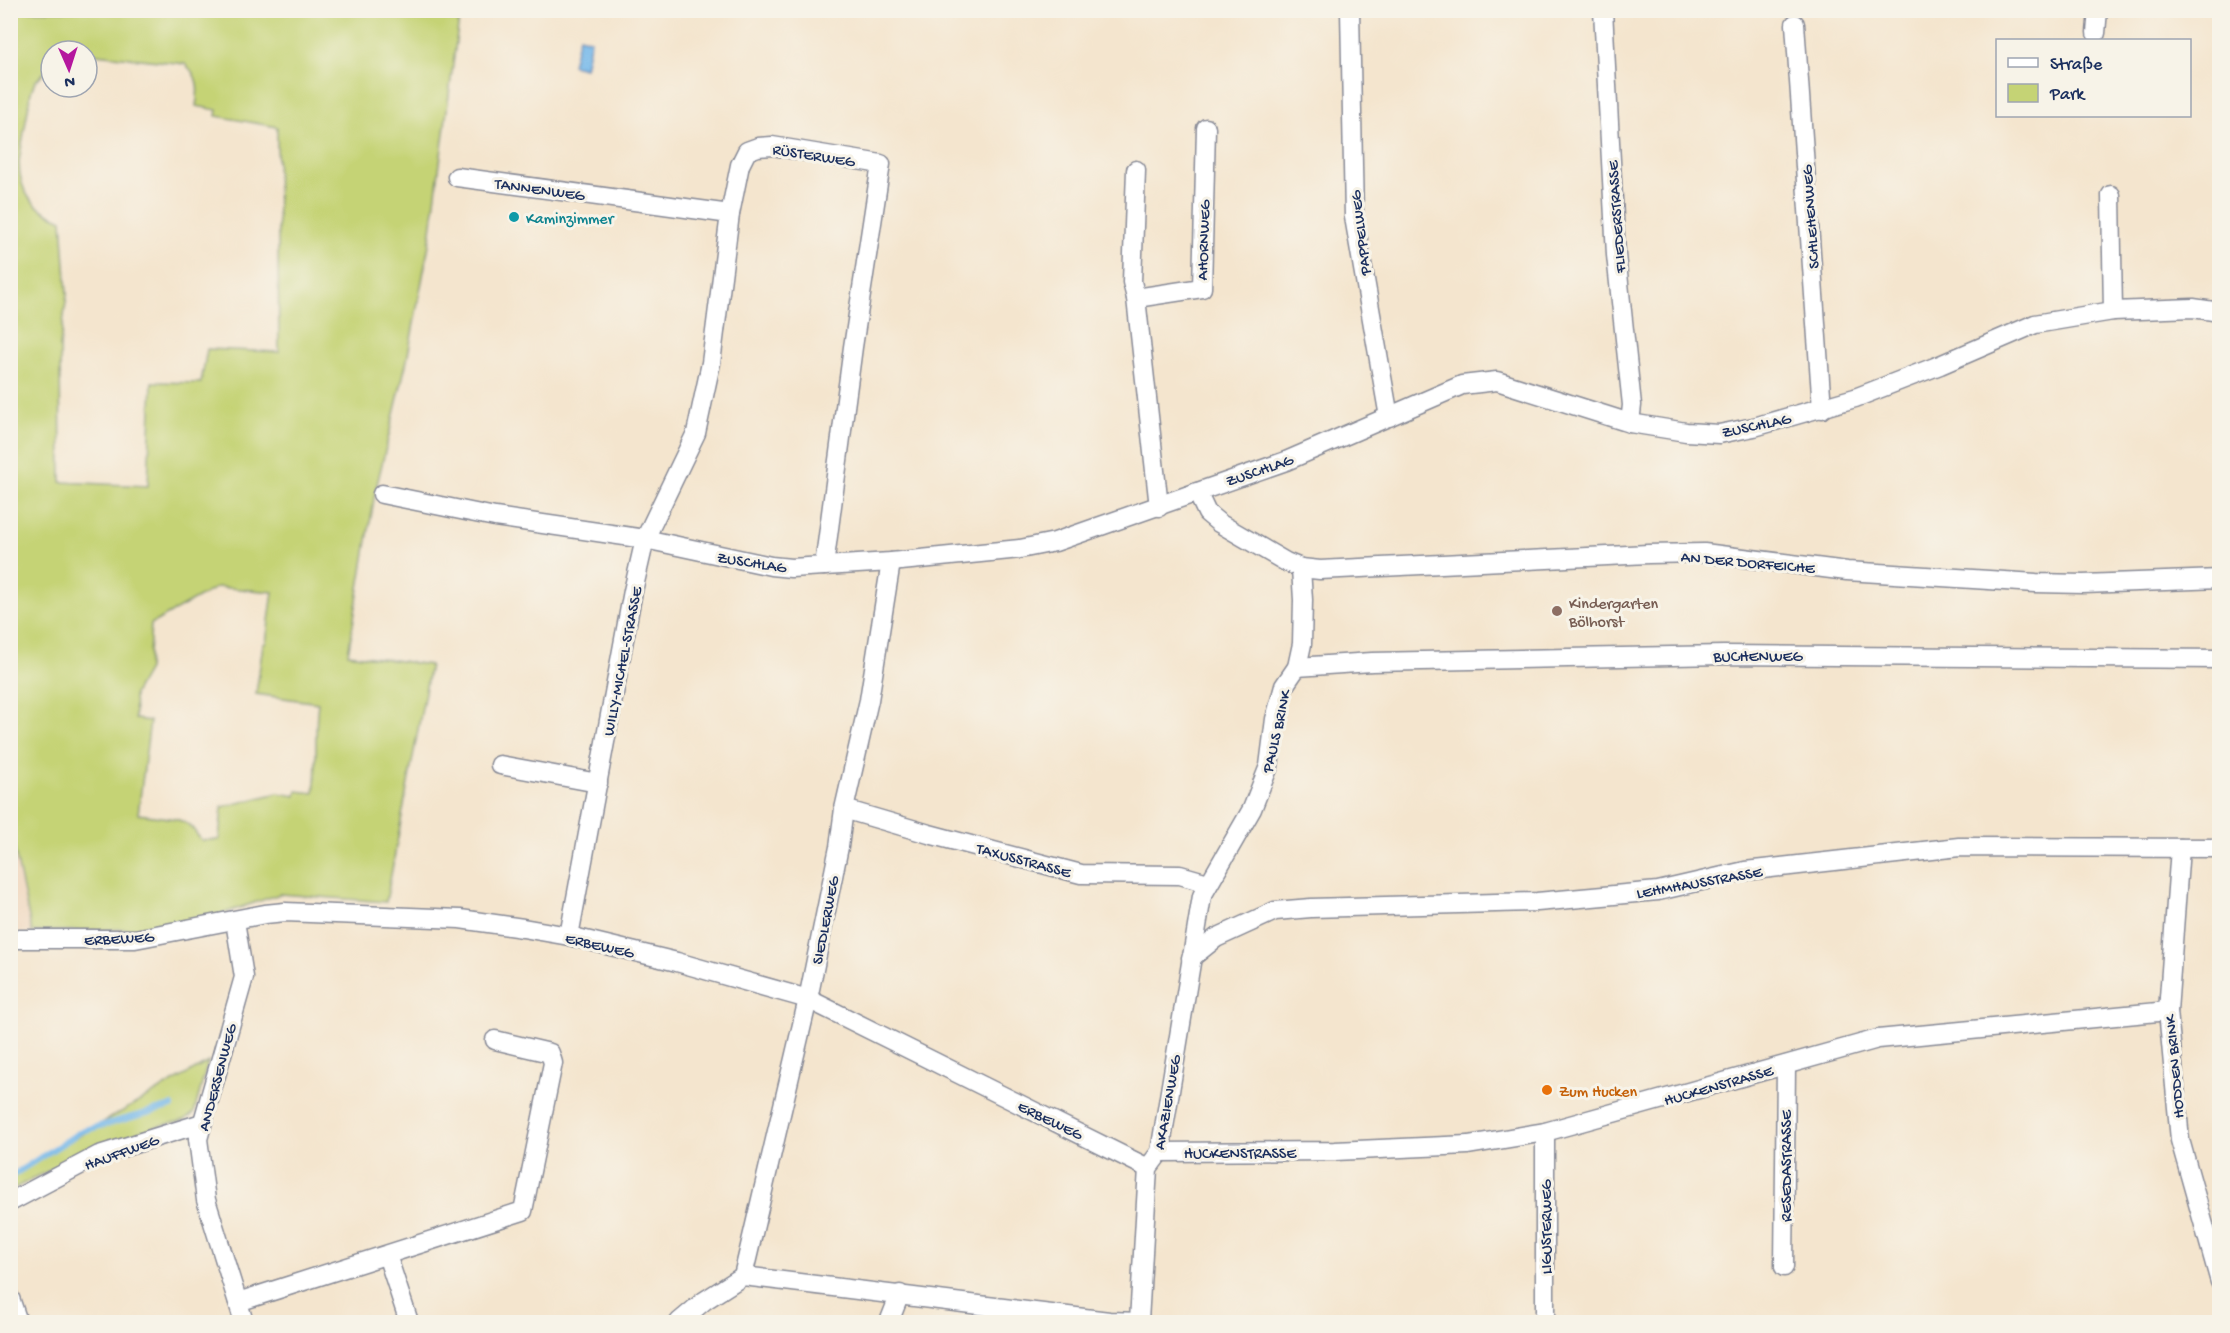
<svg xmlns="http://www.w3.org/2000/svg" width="2230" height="1333" font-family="'Gochi Hand',sans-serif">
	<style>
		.built { fill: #f0d5bc }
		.green { fill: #c5d375; stroke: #70816a; stroke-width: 1.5; fill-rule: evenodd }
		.water { fill: #74b8ea; stroke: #4874a4; stroke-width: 1.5 }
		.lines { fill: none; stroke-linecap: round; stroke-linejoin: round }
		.stream { stroke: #74b8ea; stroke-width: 6 }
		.street-casing { stroke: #888a96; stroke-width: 21 }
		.street { stroke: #fff; stroke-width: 18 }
		.culture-dot { fill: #0f9aa8; stroke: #f7f3e8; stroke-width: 2 }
		.education-dot { fill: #8d6e63; stroke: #f7f3e8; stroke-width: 2 }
		.food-dot { fill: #e8710a; stroke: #f7f3e8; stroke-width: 2 }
		.labels { text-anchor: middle; stroke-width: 6; stroke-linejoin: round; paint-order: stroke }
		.street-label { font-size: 16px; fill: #1b2f5e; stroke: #f7f3e8 }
		.culture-label { font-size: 16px; fill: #0d838f; stroke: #f7f3e8; text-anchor: start }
		.education-label { font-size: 16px; fill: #785e54; stroke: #f7f3e8; text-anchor: start }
		.food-label { font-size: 16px; fill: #c56008; stroke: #f7f3e8; text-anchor: start }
	</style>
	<rect width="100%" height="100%" fill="#f7f3e8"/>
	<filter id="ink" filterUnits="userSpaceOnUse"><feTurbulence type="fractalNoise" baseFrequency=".0167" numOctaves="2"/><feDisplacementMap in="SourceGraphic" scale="12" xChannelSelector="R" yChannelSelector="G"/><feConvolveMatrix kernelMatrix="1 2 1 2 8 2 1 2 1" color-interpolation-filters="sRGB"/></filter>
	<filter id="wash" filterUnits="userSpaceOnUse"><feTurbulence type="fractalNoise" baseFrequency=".008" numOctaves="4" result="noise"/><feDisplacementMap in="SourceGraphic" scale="24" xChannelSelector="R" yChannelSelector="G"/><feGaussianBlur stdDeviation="1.35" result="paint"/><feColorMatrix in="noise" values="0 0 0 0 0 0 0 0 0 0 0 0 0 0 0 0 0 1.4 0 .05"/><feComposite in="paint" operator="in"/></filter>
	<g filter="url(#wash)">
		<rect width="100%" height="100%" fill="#f4e5ce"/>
		<polygon class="built" points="11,828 32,932 11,932"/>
		<g class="green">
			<path d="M 10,11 L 460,11 L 430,239 L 407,360 L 375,493 L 348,654 L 430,665 L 386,902 L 280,894 L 198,922 L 159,928 L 32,932 L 10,828 ZM 51,51 L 87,51 L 87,53 L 185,64 C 199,76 199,89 196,106 L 217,110 L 216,116 L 277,127 L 279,352 L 207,349 L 201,383 L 152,382 L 148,486 L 61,482 L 60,346 L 67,294 L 62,220 C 32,208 19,193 19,161 L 31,92 L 35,82 L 51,65 ZM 217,587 L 273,592 L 266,643 L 263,644 L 256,694 L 318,703 C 314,733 318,763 314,793 L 297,791 L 296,796 L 278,793 L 222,807 L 219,840 L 201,840 L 190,825 L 177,819 L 138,814 L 150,721 L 135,719 L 134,694 L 148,669 L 151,624 Z"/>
			<polygon points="208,1062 194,1113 185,1120 154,1127 93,1148 11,1190 11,1175"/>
		</g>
		<polygon class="water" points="579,37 591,40 585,68 572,65"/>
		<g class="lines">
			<polyline class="stream" points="10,1177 82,1131 172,1106"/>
		</g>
	</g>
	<g filter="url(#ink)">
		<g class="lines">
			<g class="street-casing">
				<g id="street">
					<polyline points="1350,10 1354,217 1389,417"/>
					<polyline points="1603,10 1616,255 1632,405 1630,423"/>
					<polyline points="1795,24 1822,409"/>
					<polyline points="2096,33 2098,10"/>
					<polyline points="1136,170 1132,282 1136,298"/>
					<polyline points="457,177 730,214"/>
					<polyline points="2111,195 2113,311"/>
					<polyline points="1197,492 1207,513 1219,523 1286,562 1301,568 1320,570 1648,554 1704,553 1847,571 2036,583 2083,584 2220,579"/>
					<polyline points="382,494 495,517 645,539 771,566 791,568 891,562 1020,549 1055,542 1286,461 1462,385 1497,381 1630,423 1686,432 1719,434 1754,427 1855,398 1940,365 2035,324 2113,311 2193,308 2220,312"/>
					<polyline points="1159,507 1136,298 1202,288 1206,128"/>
					<polyline points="1297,667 1372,662 1724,655 2220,659"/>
					<polyline points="500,765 598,783"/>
					<polyline points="844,809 929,834 1081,874 1180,875 1208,883"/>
					<polyline points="2180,848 2168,1011 2180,1140 2220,1282"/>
					<polyline points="235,921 244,977 198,1139 206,1200 244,1322"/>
					<polyline points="569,936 633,591 645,539 696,433 711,363 730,214 740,165 747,151 758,147 772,146 881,164 853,347 824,566"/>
					<polyline points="10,939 135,939 265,914 285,912 460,919 523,928 569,936 677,962 808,999 1148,1168"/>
					<polyline points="1191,958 1216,938 1275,911 1311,908 1537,902 1658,891 1745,871 1959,847 2220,848"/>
					<polyline points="1160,1152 1335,1151 1468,1145 1545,1132 1878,1039 2168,1011"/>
					<polyline points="10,1202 99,1155 202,1123"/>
					<polyline points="387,1255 409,1322"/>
					<polyline points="1784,1267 1786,1065"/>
					<polyline points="743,1276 808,999 839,847 844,809 869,700 891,562"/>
					<polyline points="10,1298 18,1322"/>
					<polyline points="238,1302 523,1211 553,1063 550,1053 495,1040"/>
					<polyline points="1139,1321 1148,1168 1160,1152 1202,896 1252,809 1269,766 1275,719 1284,686 1297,667 1302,644 1303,600 1301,568"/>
					<polyline points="679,1322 704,1301 743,1276 1109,1321 1141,1322"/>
					<polyline points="889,1322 900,1294"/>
					<polyline points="1545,1322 1545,1132"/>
				</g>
			</g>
			<use href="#street" class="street"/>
		</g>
	</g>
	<circle class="culture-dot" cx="514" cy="217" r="6"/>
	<circle class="education-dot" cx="1557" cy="611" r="6"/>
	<circle class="food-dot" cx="1547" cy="1090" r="6"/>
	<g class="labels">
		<g class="street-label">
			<text transform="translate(814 154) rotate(9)" y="6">RÜSTERWEG</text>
			<text transform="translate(540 188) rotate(8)" y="6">TANNENWEG</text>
			<text transform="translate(1615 217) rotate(-94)" y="6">FLIEDERSTRASSE</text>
			<text transform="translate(1809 217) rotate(-94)" y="6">SCHLEHENWEG</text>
			<text transform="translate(1359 233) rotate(-97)" y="6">PAPPELWEG</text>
			<text transform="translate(1202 240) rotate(-88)" y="6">AHORNWEG</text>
			<text transform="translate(1756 424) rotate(-12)" y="6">ZUSCHLAG</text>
			<text transform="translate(1259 469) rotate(-19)" y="6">ZUSCHLAG</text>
			<text transform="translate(752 561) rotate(9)" y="6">ZUSCHLAG</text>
			<text transform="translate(1748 561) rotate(5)" y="6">AN DER DORFEICHE</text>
			<text x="1758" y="661">BUCHENWEG</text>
			<text transform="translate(621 661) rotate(-79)" y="6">WILLY-MICHEL-STRASSE</text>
			<text transform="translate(1275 731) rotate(-77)" y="6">PAULS BRINK</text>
			<text transform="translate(1024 859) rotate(15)" y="6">TAXUSSTRASSE</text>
			<text transform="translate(1699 881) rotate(-10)" y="6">LEHMHAUSSTRASSE</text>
			<text transform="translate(824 920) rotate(-79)" y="6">SIEDLERWEG</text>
			<text transform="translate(119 937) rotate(-3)" y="6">ERBEWEG</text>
			<text transform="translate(600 944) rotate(13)" y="6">ERBEWEG</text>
			<text transform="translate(2173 1067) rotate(-95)" y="6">HODDEN BRINK</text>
			<text transform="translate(216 1077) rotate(-75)" y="6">ANDERSENWEG</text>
			<text transform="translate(1718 1084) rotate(-16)" y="6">HUCKENSTRASSE</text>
			<text transform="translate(1166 1102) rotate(-80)" y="6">AKAZIENWEG</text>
			<text transform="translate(1051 1119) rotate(26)" y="6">ERBEWEG</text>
			<text transform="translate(121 1151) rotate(-20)" y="6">HAUFFWEG</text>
			<text x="1240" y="1158">HUCKENSTRASSE</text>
			<text transform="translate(1785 1166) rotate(-90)" y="6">RESEDASTRASSE</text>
			<text transform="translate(1545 1227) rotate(-90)" y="6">LIGUSTERWEG</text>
		</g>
		<g class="culture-label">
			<text x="526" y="223">Kaminzimmer</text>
		</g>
		<g class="education-label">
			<text x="1569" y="608">Kindergarten<tspan x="1569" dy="18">Bölhorst</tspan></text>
		</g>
		<g class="food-label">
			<text x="1559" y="1096">Zum Hucken</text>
		</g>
	</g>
	<rect width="2230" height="1333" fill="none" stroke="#f7f3e8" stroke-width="36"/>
	<rect x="1996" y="39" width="195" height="78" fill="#f7f3e8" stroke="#9fa5b1" stroke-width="1.5"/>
	<rect x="2008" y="58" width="30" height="9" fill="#ffffff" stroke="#9fa5b1" stroke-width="1.5"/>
	<text x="2050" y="69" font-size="18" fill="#1b2f5e">Straße</text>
	<rect x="2008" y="84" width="30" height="18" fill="#c5d375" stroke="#9fa5b1" stroke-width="1.5"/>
	<text x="2050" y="99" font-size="18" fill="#1b2f5e">Park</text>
	<g transform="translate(69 69) rotate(177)"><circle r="28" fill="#f7f3e8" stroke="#9fa5b1" stroke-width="1.5"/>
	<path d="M0-4.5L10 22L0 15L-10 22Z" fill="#b5179e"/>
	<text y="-9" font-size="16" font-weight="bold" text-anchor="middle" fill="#1b2f5e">N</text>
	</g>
</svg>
